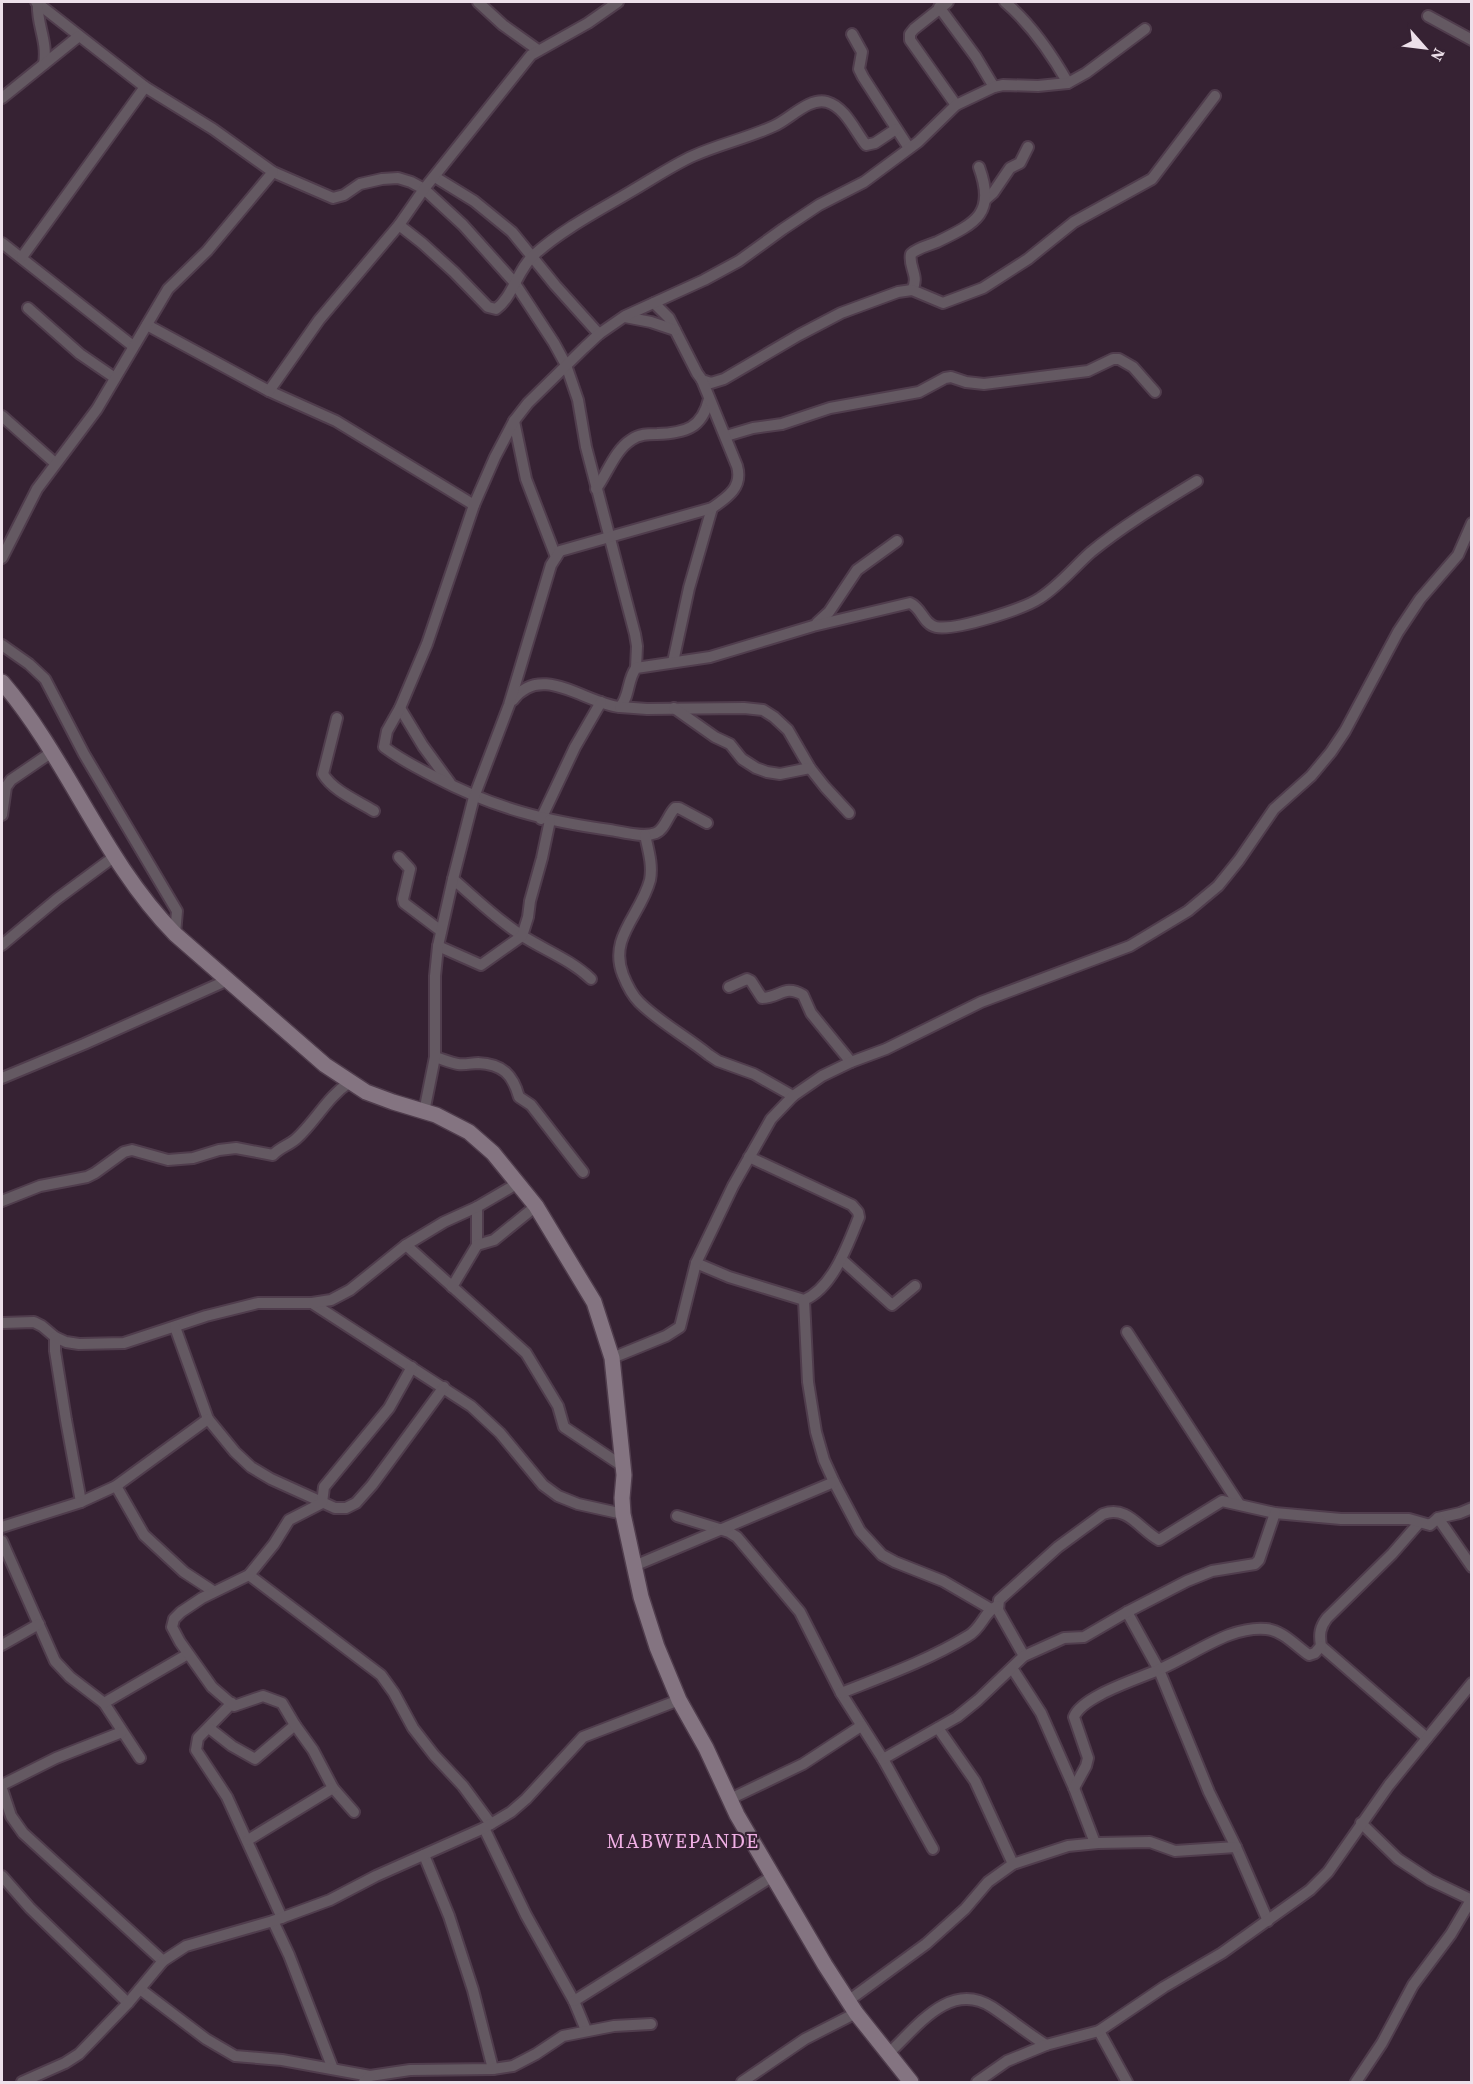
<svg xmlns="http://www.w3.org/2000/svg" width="1473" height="2084" font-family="'Source Serif 4',serif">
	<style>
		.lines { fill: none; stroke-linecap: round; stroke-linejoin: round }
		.street-casing { stroke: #503d4d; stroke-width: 14 }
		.secondary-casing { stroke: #503d4d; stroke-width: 18 }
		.street { stroke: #645962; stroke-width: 10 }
		.secondary { stroke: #847481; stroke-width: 15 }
		.labels { text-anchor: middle; stroke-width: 4.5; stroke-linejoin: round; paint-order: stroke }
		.quarter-label { font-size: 20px; letter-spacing: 1.5px; fill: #f0b0e5; stroke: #362233 }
	</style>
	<rect width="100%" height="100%" fill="#362233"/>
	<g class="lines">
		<g class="street-casing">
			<g id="street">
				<polyline points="36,2 145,87 213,129 273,172 333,198 344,195 360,184 382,179 398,178 411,182 424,189 463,225 514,282 554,343 566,365 578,400 586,447 635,634 637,646 636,668"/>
				<path d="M 38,2 C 36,24 48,40 44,64"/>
				<polyline points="478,2 503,25 538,50"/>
				<polyline points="948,2 914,29 910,34 910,40 956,105"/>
				<path d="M 1005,2 C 1032,25 1051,53 1068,83"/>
				<polyline points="939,7 976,57 994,87"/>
				<polyline points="1428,16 1472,40"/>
				<polyline points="852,34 862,52 859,69 863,77 909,148"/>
				<polyline points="2,98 79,36"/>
				<polyline points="435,177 474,201 512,232 555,285 599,334"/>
				<polyline points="986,199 993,193 1010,168 1020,163 1028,147"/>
				<path d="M 399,225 L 422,243 L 454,272 L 488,307 L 496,309 C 513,297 518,268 535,254 C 563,229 598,211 630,192 C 651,180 671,166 693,156 C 720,144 748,138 774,126 C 790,119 809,97 827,102 C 845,107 855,131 866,145 L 875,143 L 896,129"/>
				<polyline points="2,243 133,346"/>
				<polyline points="22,257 145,87"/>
				<path d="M 912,290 C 920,276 908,267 911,254 C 919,247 928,246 937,242 C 976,223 996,214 979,167"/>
				<polyline points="654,303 669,318 697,373 702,380 711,383 724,379 799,335 841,313 898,292 912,290 943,303 983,288 1028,259 1074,222 1152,179 1215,96"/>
				<polyline points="28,308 80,354 115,378"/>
				<polyline points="625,317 651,322 675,330"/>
				<polyline points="147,325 269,391 336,421 474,505"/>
				<polyline points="269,391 319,320 399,225 424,189 531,55 588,23 618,2"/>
				<polyline points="2,416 55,463"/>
				<polyline points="514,421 526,479 556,557"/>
				<polyline points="726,436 753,428 782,424 830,408 919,392 945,378 951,377 966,382 984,384 1088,371 1113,359 1119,359 1133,367 1155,392"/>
				<path d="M 596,489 C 607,474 615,450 631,440 C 639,434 648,434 657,434 C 686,433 702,428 709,399"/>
				<polyline points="2,558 37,489 97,409 168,289 207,251 273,172"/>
				<polyline points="817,623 829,612 857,570 897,541"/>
				<polyline points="2,645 29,664 45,679 84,754 177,911 175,934"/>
				<polyline points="673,662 689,588 712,508"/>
				<path d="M 513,700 C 541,662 586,704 620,707 C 630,696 627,680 636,668 L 710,657 L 813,626 L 910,603 C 922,608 923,624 936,627 C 955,631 1024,609 1040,598 C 1060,585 1074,567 1091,552 C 1124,525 1161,503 1197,481"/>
				<polyline points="620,707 647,709 744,708 763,710 774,717 788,730 810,768 825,787 849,813"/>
				<polyline points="400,708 423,746 450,783"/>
				<polyline points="674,708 715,737 730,744 742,759 756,768 767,772 780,774 810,768"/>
				<path d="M 337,718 L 323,774 C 333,791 358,801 374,811"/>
				<polyline points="2,815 6,787 11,780 52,752"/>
				<polyline points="541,819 575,747 601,702"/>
				<path d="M 707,823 L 679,808 L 675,808 C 668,815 665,829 656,833 C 643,838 623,832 610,830 C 545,821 494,808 435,777 C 417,768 400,759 384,747 L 387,731 L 400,708 L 427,644 L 474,505 L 495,457 L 514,421 L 528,403 L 584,348 L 599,334 L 625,316 L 704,280 L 739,261 L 783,229 L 819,205 L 864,182 L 918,142 L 956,105 L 994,87 L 1003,85 L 1038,86 L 1068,83 L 1086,73 L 1145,29"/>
				<path d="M 645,835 C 648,849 653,865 650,880 C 641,915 608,937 623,975 C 627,985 631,994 639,1002 C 659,1022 687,1037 709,1055 L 718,1061 L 754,1074 L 793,1096"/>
				<polyline points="399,857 410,869 403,899 404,903 441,931"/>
				<path d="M 453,879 C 475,898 496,919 521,935 C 544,950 570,959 591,979"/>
				<polyline points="2,945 57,899 115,856"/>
				<polyline points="438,946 481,965 522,936 528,917 530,901 542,858 550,820"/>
				<path d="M 729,987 L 747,979 L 751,981 L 762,998 C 780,998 784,984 803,995 L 811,1013 L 851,1062"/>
				<path d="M 435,1057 C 442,1059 451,1063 458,1064 C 465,1065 472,1063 478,1063 C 503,1064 513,1075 519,1097 L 531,1105 L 583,1172"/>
				<polyline points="2,1078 84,1044 228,980"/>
				<path d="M 424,1112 L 435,1057 L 435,976 L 438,946 L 453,879 L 474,797 L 509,705 L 551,565 L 560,551 L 712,508 C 728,497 743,487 737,466 L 702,380"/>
				<path d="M 2,1201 L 40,1186 L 87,1177 L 95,1173 L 124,1152 L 132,1150 L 168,1160 L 193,1158 L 219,1150 L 236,1148 L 273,1155 C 280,1147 288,1146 296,1139 C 316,1121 327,1097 350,1082"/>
				<polyline points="477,1207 477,1245"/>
				<polyline points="406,1245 526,1353 558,1406 564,1427 621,1465"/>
				<polyline points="841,1259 892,1305 915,1286"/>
				<path d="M 696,1263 L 729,1277 L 804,1300 C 833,1288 848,1244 859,1217 L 858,1212 L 852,1205 L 749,1157"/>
				<polyline points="452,1287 477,1245 494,1240 536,1206"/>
				<polyline points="804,1300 808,1382 816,1432 824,1460 834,1482 860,1531 882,1555 895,1562 943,1581 991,1609"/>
				<polyline points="312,1303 471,1406 500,1433 543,1485 558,1496 578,1504 623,1514"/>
				<polyline points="2,1323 34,1322 42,1326 55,1337 66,1342 79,1344 124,1343 206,1316 258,1303 312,1303 331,1300 350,1290 406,1245 444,1222 477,1207 518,1183"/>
				<polyline points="175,1327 208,1419 235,1452 251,1467 271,1479 335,1508 346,1508 356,1503 372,1485 444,1387"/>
				<polyline points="1127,1332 1239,1504"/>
				<polyline points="55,1337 55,1351 66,1420 81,1502"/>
				<polyline points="612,1358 666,1336 680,1327 696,1263 733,1186 771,1119 793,1096 822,1076 851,1062 886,1049 981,1002 1130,946 1188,911 1218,886 1239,860 1274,809 1311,776 1331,752 1345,731 1398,632 1420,599 1458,555 1472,523"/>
				<polyline points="116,1486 144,1535 184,1572 213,1591"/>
				<polyline points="677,1516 729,1532 737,1537 800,1612 841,1693 883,1759 933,1849"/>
				<polyline points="1438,1518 1460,1513 1472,1508"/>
				<path d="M 1419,1523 L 1392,1554 L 1327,1618 C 1320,1627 1319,1634 1321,1646 L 1427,1738"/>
				<polyline points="2,1527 81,1502 116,1486 208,1419"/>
				<polyline points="2,1541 55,1661 70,1677 104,1703 140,1758"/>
				<polyline points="634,1566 834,1482"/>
				<polyline points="249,1575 381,1675 394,1693 413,1728 434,1755 463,1786 491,1824"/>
				<polyline points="1127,1612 1159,1670 1209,1792 1236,1847 1268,1921"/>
				<polyline points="2,1645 39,1624"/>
				<path d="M 1024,1656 L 998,1610 L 999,1600 L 1058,1547 L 1103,1514 C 1128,1505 1139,1529 1159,1540 L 1222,1501 L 1275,1513 L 1341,1519 L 1409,1519 L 1430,1525 L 1438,1518 L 1472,1567"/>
				<polyline points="1012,1668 1041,1713 1074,1788 1095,1843"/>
				<path d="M 841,1693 C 884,1676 929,1660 968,1636 C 982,1628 984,1612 997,1606"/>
				<polyline points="104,1703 188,1654"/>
				<polyline points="232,1703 198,1738 196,1750 227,1797 282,1918"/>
				<polyline points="209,1728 232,1746 255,1759 295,1725"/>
				<polyline points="938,1728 975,1781 1013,1864"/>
				<polyline points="883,1759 957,1717 978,1700 1024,1656 1064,1638 1084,1637 1127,1612 1187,1581 1212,1571 1255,1564 1259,1560 1275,1513"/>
				<polyline points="2,1785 56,1758 122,1732"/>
				<path d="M 1074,1788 L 1086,1766 L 1088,1758 L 1074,1717 C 1082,1696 1138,1679 1158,1670 C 1182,1660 1205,1644 1229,1635 C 1240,1631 1254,1628 1266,1629 C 1282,1630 1296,1646 1309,1655 L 1315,1653 L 1321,1646"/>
				<polyline points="2,1789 11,1816 23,1833 163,1961"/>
				<polyline points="730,1799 803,1764 861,1726"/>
				<polyline points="354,1812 333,1788 313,1750 295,1725 282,1703 263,1696 234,1706 212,1687 180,1642 172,1627 174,1619 181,1612 202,1598 249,1575 274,1544 289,1520 322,1503 324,1487 389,1408 412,1367"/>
				<polyline points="1361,1823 1398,1859 1430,1880 1472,1900"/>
				<polyline points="484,1828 526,1915 574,2001 586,2030"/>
				<polyline points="248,1840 333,1788"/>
				<polyline points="424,1855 449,1916 473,1990 493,2069"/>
				<polyline points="2,1876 30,1908 128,2003"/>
				<polyline points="273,1921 289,1955 333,2069"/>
				<polyline points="140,1989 206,2039 235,2056 282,2060 370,2076"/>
				<polyline points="574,2001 773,1876"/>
				<polyline points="848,2001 926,1944 965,1909 988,1882 1013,1864 1068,1846 1098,1843 1150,1842 1175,1851 1236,1847"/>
				<polyline points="1099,2031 1127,2082"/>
				<path d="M 889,2053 C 917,2027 950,1980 992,2007 C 1010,2019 1027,2033 1046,2045"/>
				<polyline points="22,2082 65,2063 79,2054 128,2003 163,1961 186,1946 273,1921 330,1900 376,1876 484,1828 511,1812 526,1799 583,1737 679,1700"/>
				<polyline points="364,2082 370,2076 410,2070 493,2069 513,2066 536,2054 563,2036 614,2026 651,2024"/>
				<polyline points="742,2082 805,2039 856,2013"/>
				<polyline points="977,2082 1007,2061 1046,2045 1099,2031 1164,1987 1222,1953 1310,1890 1328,1872 1389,1785 1472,1683"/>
				<polyline points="1356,2082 1382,2043 1413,1985 1451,1934 1471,1900"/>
			</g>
		</g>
		<g class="secondary-casing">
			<path id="secondary" d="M 2,682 C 68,759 103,861 175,934 L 325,1065 L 366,1092 L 393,1102 L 436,1115 L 469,1132 L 493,1153 L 536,1206 L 594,1302 L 612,1358 L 624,1475 L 622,1498 L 623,1514 L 641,1597 L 657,1647 L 679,1700 L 706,1748 L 737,1815 L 825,1965 L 856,2013 L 911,2082"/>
		</g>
		<use href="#street" class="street"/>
		<use href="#secondary" class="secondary"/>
	</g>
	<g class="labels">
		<g class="quarter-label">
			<text x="683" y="1848">MABWEPANDE</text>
		</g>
	</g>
	<rect width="1473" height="2084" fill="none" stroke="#ede0ea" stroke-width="6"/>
	<g transform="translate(1425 48) rotate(118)" stroke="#362233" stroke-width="4.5" paint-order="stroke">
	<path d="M0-4.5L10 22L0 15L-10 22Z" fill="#ede0ea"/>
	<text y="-9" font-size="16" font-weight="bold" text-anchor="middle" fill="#ede0ea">N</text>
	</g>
</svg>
